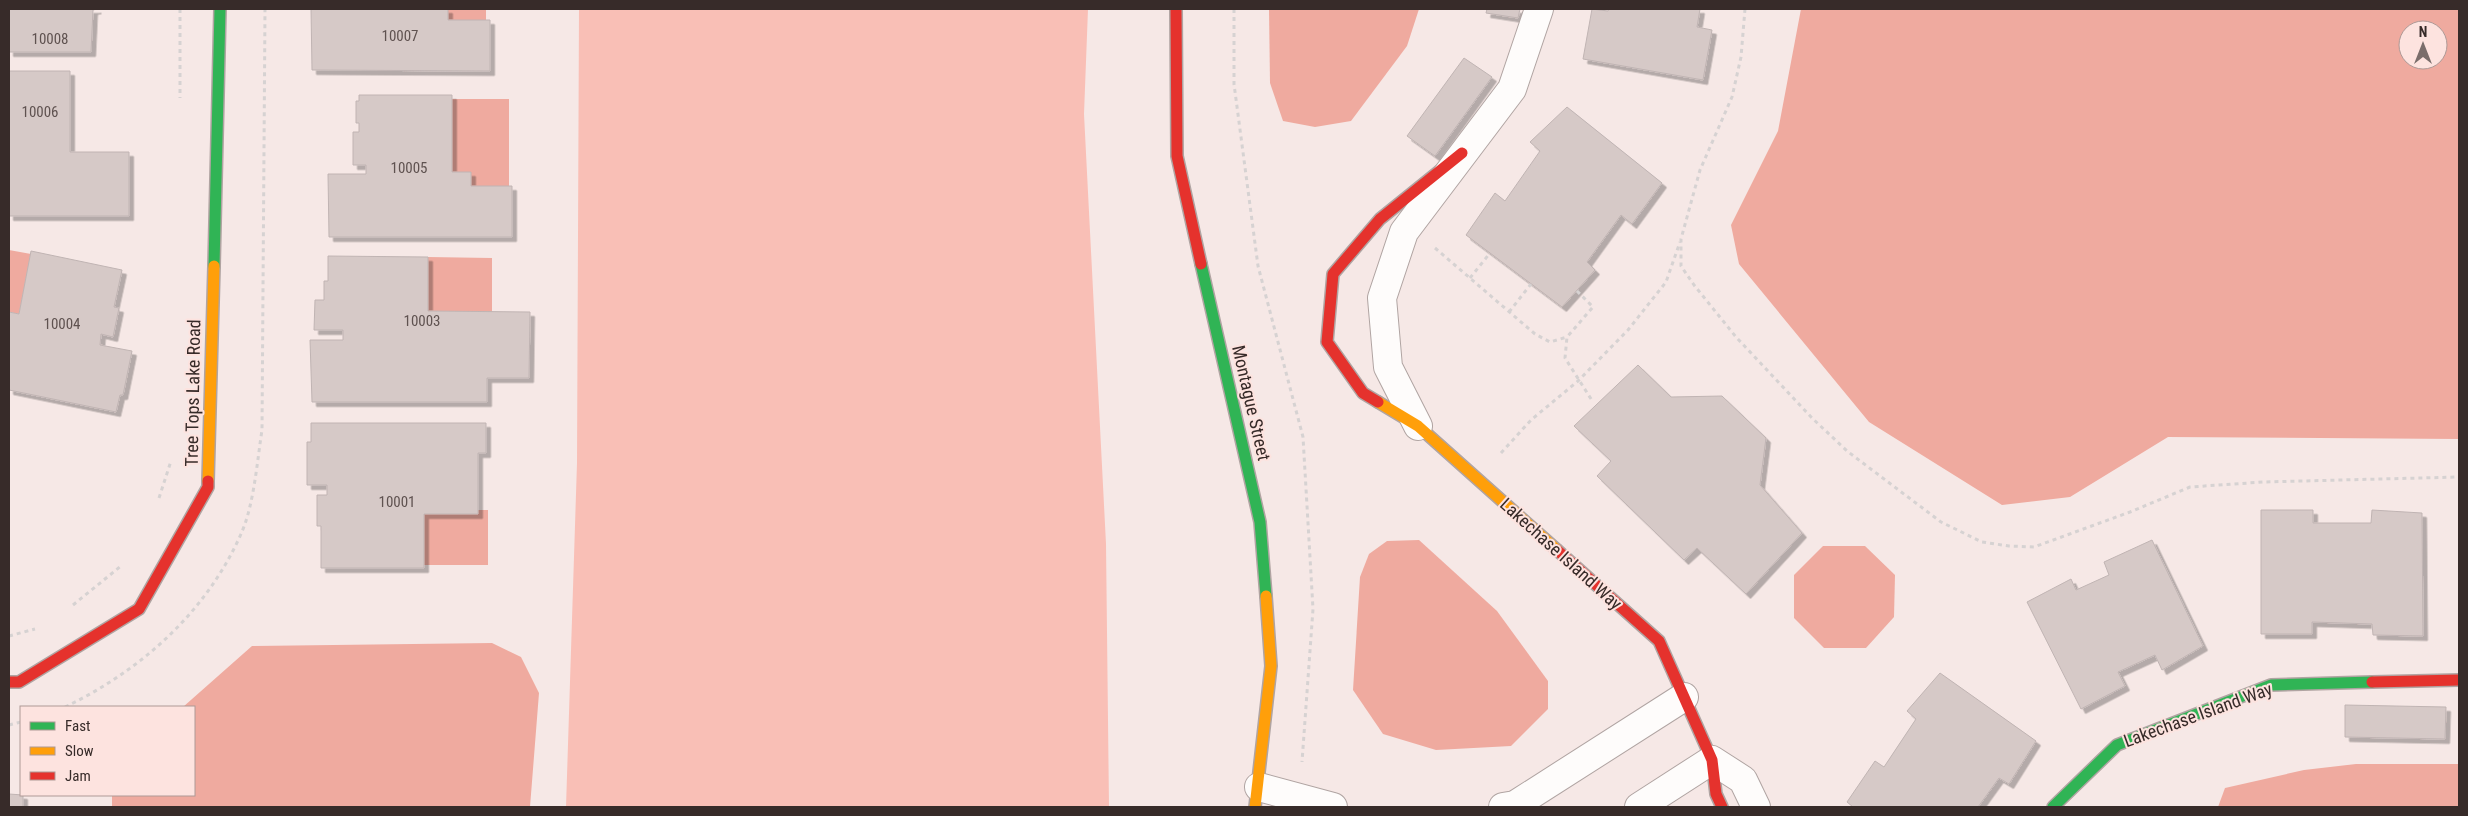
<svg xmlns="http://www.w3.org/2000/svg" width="2468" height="816" font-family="'Roboto Condensed',sans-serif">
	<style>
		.forest { fill: #f9bfb6 }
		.water { fill: #efaa9f; fill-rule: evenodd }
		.building { fill: #d6c9c7; stroke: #c0b4b3; filter: url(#shadow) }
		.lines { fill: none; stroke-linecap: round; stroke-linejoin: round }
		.street-casing { stroke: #b0a4a2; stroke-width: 30 }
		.fast-casing { stroke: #b0a4a2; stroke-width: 14 }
		.slow-casing { stroke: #b0a4a2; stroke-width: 14 }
		.jam-casing { stroke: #b0a4a2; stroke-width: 14 }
		.path { stroke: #d6d2d2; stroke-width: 3; stroke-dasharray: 4 4; stroke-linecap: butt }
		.street { stroke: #fefcfb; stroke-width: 28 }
		.fast { stroke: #30b455; stroke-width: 11 }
		.slow { stroke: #ff9f0a; stroke-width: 11 }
		.jam { stroke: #e5322d; stroke-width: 11 }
		.labels { text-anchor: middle; stroke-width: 4; stroke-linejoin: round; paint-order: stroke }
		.number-label { font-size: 15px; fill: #5f5250 }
		.street-label { font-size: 18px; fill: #372b29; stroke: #fde3df }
	</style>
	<defs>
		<filter id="shadow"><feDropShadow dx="4.5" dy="4.5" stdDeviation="0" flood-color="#0004"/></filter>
	</defs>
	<rect width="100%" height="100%" fill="#f6e8e6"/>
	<polygon class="forest" points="579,9 1088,9 1084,114 1106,544 1109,807 566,807 577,463"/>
	<g class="water">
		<rect x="448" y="9" width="38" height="11"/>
		<polygon points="1269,9 1419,9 1407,46 1351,121 1315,127 1283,121 1270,83"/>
		<path d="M 1801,9 L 2459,9 L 2459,439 L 2168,437 L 2070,497 L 2002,505 L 1869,422 L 1739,264 L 1731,225 L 1778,131 ZM 2408,30 L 2438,30 L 2438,60 L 2408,60 Z"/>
		<polygon points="452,99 509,99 509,186 471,186 471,172 452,172"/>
		<polygon points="9,250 31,254 19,314 9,312"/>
		<polygon points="428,257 492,258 492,312 428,311"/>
		<polygon points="478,510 488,510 488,565 424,565 424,514 478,514"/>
		<polygon points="1419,540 1497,611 1548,681 1548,709 1511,746 1436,750 1383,734 1353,690 1360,577 1369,554 1387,541"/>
		<polygon points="1823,546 1865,546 1895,575 1894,617 1866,648 1824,648 1794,618 1794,575"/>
		<polygon points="492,643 521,657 539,693 530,807 112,807 112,795 194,795 194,707 183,707 252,646"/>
		<polygon points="2356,764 2459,764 2459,807 2218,807 2225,788 2304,770"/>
	</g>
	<g class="building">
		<polygon points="9,9 97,9 93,10 91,52 9,52"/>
		<polygon points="311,9 448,9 448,20 490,20 490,71 312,70"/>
		<polygon points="1487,9 1520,9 1518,18 1486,13"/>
		<polygon points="1592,9 1608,11 1609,9 1700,9 1697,27 1712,30 1703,80 1583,59"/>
		<polygon points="1464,58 1492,77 1435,156 1407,136"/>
		<polygon points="9,71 70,71 70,152 129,152 129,216 9,216"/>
		<polygon points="359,95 452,95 452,172 471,172 471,186 512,186 512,237 329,237 328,174 366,174 366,165 353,165 353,132 359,132 359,123 356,123 356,101 359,101"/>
		<polygon points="1567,107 1662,183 1632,224 1621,215 1587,262 1595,270 1562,307 1466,235 1495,193 1505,201 1540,151 1530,142"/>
		<polygon points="31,251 122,270 114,307 119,308 113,337 101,334 100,345 132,351 123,395 120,395 116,412 9,390 9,312 19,314"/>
		<polygon points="328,256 428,257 428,311 530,312 529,378 487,378 487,402 312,402 310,340 343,340 343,330 314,330 315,300 324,300 324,281 328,281"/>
		<polygon points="1638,365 1671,397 1722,396 1766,438 1760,485 1802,533 1746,594 1697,548 1684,560 1597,476 1611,461 1574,426"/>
		<polygon points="311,423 486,423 486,453 478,453 478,514 424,514 424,568 321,568 321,526 317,526 317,495 327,495 327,485 307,485 307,442 311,442"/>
		<polygon points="2261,510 2313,510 2313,523 2371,523 2372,510 2422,513 2423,636 2373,635 2372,624 2312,622 2312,634 2261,634"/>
		<polygon points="2152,540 2203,646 2162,670 2155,655 2118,672 2125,686 2081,709 2027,602 2071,579 2076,590 2109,575 2104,562"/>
		<polygon points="1940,673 2036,741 2009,784 1999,778 1978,807 1853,807 1847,802 1875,761 1884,767 1916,719 1907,711"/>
		<polygon points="2345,705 2446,707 2445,739 2345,737"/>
		<polygon points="9,794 23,795 23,807 9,807"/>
	</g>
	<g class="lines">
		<g class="street-casing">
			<g id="street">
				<polyline points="1418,426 1388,367 1382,298 1404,232 1512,89 1539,9"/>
				<polyline points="1259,787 1333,807"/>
				<polyline points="1503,807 1515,805 1684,697"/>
				<polyline points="1639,807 1712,760 1743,780 1756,807"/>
			</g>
		</g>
		<g class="fast-casing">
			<g id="fast">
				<polyline points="1201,264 1260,522 1266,596"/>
				<polyline points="214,266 220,9"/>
				<polyline points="2053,807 2117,745 2271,685 2372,682"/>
			</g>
		</g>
		<g class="slow-casing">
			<g id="slow">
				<polyline points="1378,402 1418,426 1557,550"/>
				<polyline points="208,481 214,266"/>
				<polyline points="1255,807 1271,666 1266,596"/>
			</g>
		</g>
		<g class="jam-casing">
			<g id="jam">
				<polyline points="1176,9 1177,156 1201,264"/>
				<polyline points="1378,402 1363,393 1327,342 1333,274 1380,219 1462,153"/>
				<polyline points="1557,550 1659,641 1712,760 1716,794 1722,807"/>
				<polyline points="9,682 19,682 139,609 208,487 208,481"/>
				<polyline points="2372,682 2459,680"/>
			</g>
		</g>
		<g class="path">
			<polyline points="180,9 180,98"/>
			<polyline points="1234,9 1234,84 1258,266 1303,437 1313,609 1302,762"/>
			<polyline points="1745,9 1741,57 1732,97 1700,170 1681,239 1681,266 1694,285 1736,337 1812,418 1847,451 1941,522 1982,542 2009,546 2034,547 2130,512 2190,487 2263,482 2459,477"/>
			<polyline points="1435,248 1535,334 1550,342 1567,337"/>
			<polyline points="1470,278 1490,253"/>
			<polyline points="1577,291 1593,307 1567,337 1565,358 1593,402"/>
			<polyline points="1509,312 1531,284"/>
			<polyline points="1501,453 1531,420 1578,381 1628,330 1666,282 1680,242"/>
			<polyline points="159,498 171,461"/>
			<polyline points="73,605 121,566"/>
			<polyline points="9,636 35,629"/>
			<path d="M 65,707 C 140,671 206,613 241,534 C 254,505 257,462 262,430 L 265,9"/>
			<polyline points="9,725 21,722"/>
		</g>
		<use href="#street" class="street"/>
		<use href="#fast" class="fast"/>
		<use href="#slow" class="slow"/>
		<use href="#jam" class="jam"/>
	</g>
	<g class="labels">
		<g class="number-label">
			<text x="400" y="41">10007</text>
			<text x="50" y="44">10008</text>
			<text x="40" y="117">10006</text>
			<text x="409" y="173">10005</text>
			<text x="422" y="326">10003</text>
			<text x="62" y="329">10004</text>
			<text x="397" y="507">10001</text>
		</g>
		<g class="street-label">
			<text transform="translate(193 393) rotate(-89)" y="6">Tree Tops Lake Road</text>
			<text transform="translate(1251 403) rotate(77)" y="6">Montague Street</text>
			<text transform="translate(1561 554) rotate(42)" y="6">Lakechase Island Way</text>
			<text transform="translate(2198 715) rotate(-20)" y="6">Lakechase Island Way</text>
		</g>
	</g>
	<rect width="2468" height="816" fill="none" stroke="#372b29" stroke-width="20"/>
	<rect x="20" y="706" width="175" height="90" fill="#fde3df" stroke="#ae9996"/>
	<rect x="30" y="722" width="25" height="8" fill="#30b455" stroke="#ae9996"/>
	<text x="65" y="731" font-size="15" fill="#372b29">Fast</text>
	<rect x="30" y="747" width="25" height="8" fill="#ff9f0a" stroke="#ae9996"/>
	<text x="65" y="756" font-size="15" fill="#372b29">Slow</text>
	<rect x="30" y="772" width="25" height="8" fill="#e5322d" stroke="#ae9996"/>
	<text x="65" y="781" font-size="15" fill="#372b29">Jam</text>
	<g transform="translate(2423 45)"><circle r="24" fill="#fde3df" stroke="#ae9996"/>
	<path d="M0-4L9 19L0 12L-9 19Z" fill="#7a6d6b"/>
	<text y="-8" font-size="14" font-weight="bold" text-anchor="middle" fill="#372b29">N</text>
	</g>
</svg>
